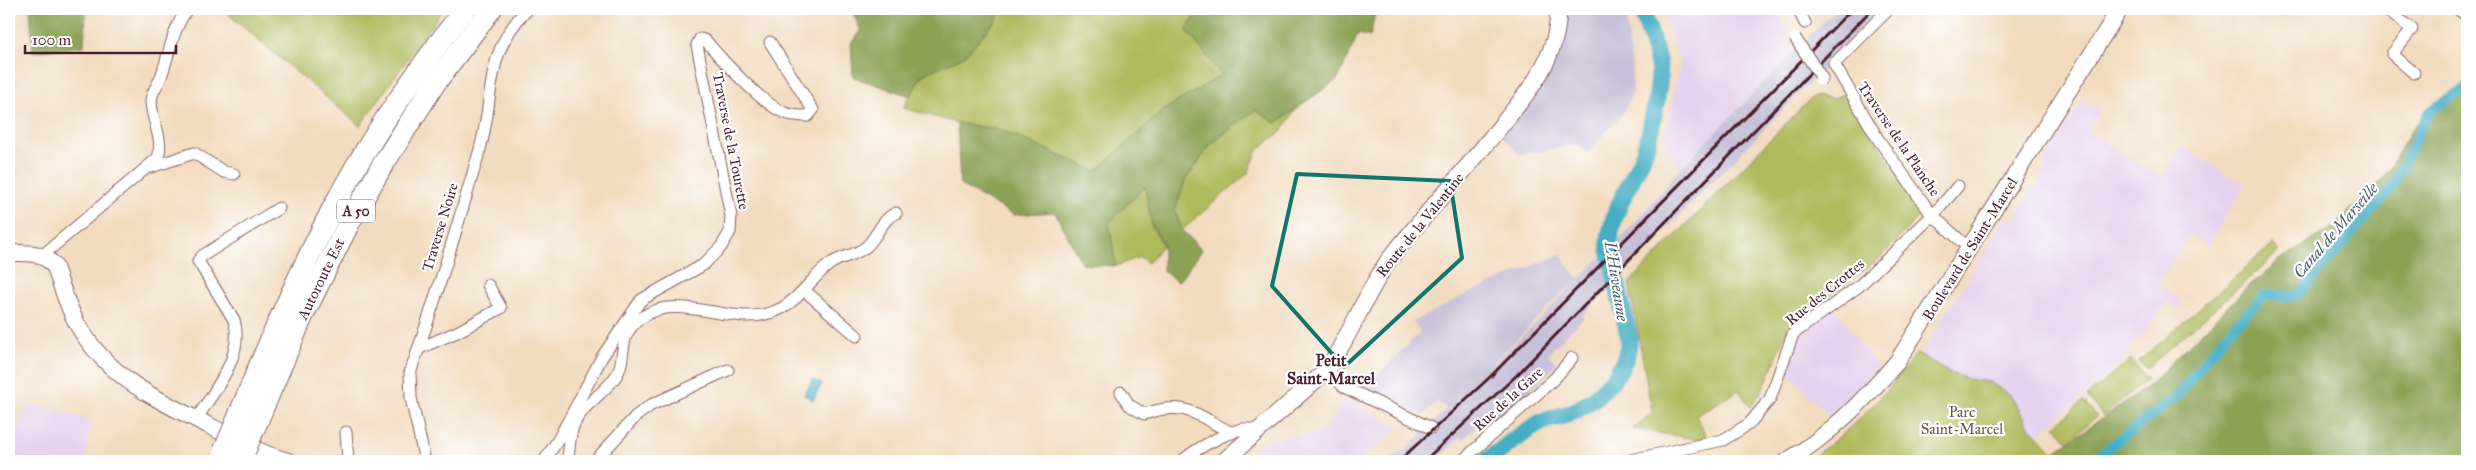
<svg xmlns="http://www.w3.org/2000/svg" width="2476" height="470" font-family="'IM FELL Great Primer',serif">
	<style>
		.built { fill: #e7d2ef }
		.industrial { fill: #c8bfd8; fill-rule: evenodd }
		.green { fill: #afba5c; stroke: #7c6c44 }
		.forest { fill: #8ba254; stroke: #6a6040 }
		.water { fill: #44aec3; stroke: #476677 }
		.lines { fill: none; stroke-linecap: round; stroke-linejoin: round }
		.canal { stroke: #44aec3; stroke-width: 10 }
		.river { stroke: #44aec3; stroke-width: 18 }
		.street-casing { stroke: #85615f; stroke-width: 13 }
		.secondary-casing { stroke: #85615f; stroke-width: 18 }
		.highway-casing { stroke: #85615f; stroke-width: 23 }
		.street { stroke: #fff; stroke-width: 11 }
		.secondary { stroke: #fff; stroke-width: 16 }
		.highway { stroke: #fff; stroke-width: 21 }
		.rail { stroke: #4a1f2b; stroke-width: 3 }
		.street-bridge-casing { stroke: #85615f; stroke-width: 13; stroke-linecap: butt }
		.highway-bridge-casing { stroke: #85615f; stroke-width: 23; stroke-linecap: butt }
		.street-bridge { stroke: #fff; stroke-width: 11 }
		.highway-bridge { stroke: #fff; stroke-width: 21 }
		.marked { fill: none; stroke: #0f766e; stroke-width: 4; stroke-linejoin: round }
		.labels { text-anchor: middle; stroke-width: 4.5; stroke-linejoin: round; paint-order: stroke }
		.shield { fill: #fff; stroke: #80626b; stroke-width: 1 }
		.shield-label { font-size: 14px; font-weight: bold; fill: #4a1f2b }
		.street-label { font-size: 15px; fill: #4a1f2b; stroke: #fff }
		.park-label { font-size: 15px; fill: #6d553c; stroke: #fff }
		.water-label { font-size: 16px; font-style: italic; fill: #475f6f; stroke: #fff }
		.neighbourhood-label { font-size: 16px; font-weight: bold; fill: #4a1f2b; stroke: #fff }
	</style>
	<rect width="100%" height="100%" fill="#fff"/>
	<filter id="ink" filterUnits="userSpaceOnUse"><feTurbulence type="fractalNoise" baseFrequency=".02" numOctaves="2"/><feDisplacementMap in="SourceGraphic" scale="10" xChannelSelector="R" yChannelSelector="G"/><feConvolveMatrix kernelMatrix="1 2 1 2 8 2 1 2 1" color-interpolation-filters="sRGB"/></filter>
	<filter id="wash" filterUnits="userSpaceOnUse"><feTurbulence type="fractalNoise" baseFrequency=".0096" numOctaves="4" result="noise"/><feDisplacementMap in="SourceGraphic" scale="20" xChannelSelector="R" yChannelSelector="G"/><feGaussianBlur stdDeviation="1.12" result="paint"/><feColorMatrix in="noise" values="0 0 0 0 0 0 0 0 0 0 0 0 0 0 0 0 0 1.4 0 .05"/><feComposite in="paint" operator="in"/></filter>
	<g filter="url(#wash)">
		<rect width="100%" height="100%" fill="#f2dcbf"/>
		<g class="built">
			<polygon points="1662,9 1780,9 1788,42 1794,51 1681,168 1664,138 1680,64"/>
			<polygon points="2083,100 2097,109 2098,113 2087,131 2162,178 2182,146 2245,185 2208,245 2190,234 2158,284 2184,302 2203,274 2185,301 2177,308 2167,302 2148,329 2127,348 2131,353 2038,435 2029,426 2010,395 1990,382 1968,379 1953,374 1921,355 2005,220 2014,220 2046,169 2043,161"/>
			<polygon points="1834,308 1878,367 1829,416 1784,369 1802,332"/>
			<polygon points="1345,399 1399,427 1359,461 1240,461 1269,439 1325,432"/>
			<polygon points="30,405 54,409 89,420 86,461 9,461 9,442"/>
		</g>
		<g class="industrial">
			<polygon points="1566,9 1625,9 1631,56 1633,91 1623,113 1587,153 1581,146 1574,145 1520,155 1501,135"/>
			<path d="M 1836,9 L 1881,9 L 1582,316 L 1583,318 L 1548,354 L 1557,364 L 1501,419 L 1492,411 L 1463,440 L 1460,437 L 1436,461 L 1386,461 L 1406,449 L 1447,409 L 1438,401 L 1423,415 L 1366,387 L 1420,332 L 1413,322 L 1463,296 L 1560,254 L 1579,279 L 1632,226 L 1681,168 ZM 1576,282 L 1541,318 L 1471,386 L 1561,294 Z"/>
		</g>
		<g class="green">
			<polygon points="232,9 443,9 360,126 228,14"/>
			<polygon points="1000,9 1201,9 1186,30 1222,75 1165,109 1096,171 1001,130 957,123 903,108 922,75 964,56 997,19"/>
			<polygon points="1845,94 1907,188 1925,210 1880,258 1789,326 1764,387 1750,408 1739,390 1696,416 1707,437 1700,440 1633,429 1652,412 1629,283 1813,96 1833,98"/>
			<polygon points="1296,109 1283,130 1259,148 1248,173 1182,230 1175,211 1185,181 1211,144 1255,110 1276,123"/>
			<polygon points="1145,186 1152,226 1163,244 1148,263 1140,257 1116,266 1109,223"/>
			<polygon points="2273,244 2280,251 2146,369 2139,361"/>
			<path d="M 1917,353 L 1953,374 L 1968,379 L 1990,382 L 2010,395 L 2029,426 L 2062,461 L 1806,461 C 1851,432 1885,395 1917,353 Z"/>
			<polygon points="2131,359 2147,379 2103,416 2087,396"/>
			<polygon points="2083,401 2097,416 2068,441 2055,426"/>
		</g>
		<g class="forest">
			<polygon points="30,9 90,9 86,12 84,46 33,52"/>
			<polygon points="851,9 1000,9 997,19 964,56 922,75 910,96 853,77 851,43 861,31"/>
			<polygon points="1201,9 1376,9 1370,37 1358,34 1338,79 1276,123 1255,110 1211,144 1185,181 1175,211 1182,230 1202,250 1178,282 1163,271 1163,244 1152,226 1145,187 1109,223 1116,266 1082,264 1055,212 1014,215 960,185 957,123 1001,130 1096,171 1165,109 1222,75 1186,30"/>
			<polygon points="2467,87 2467,461 2041,461 2148,386 2244,290 2281,259 2333,227 2384,177 2414,126"/>
		</g>
		<polygon class="water" points="813,379 822,384 813,400 804,395"/>
		<g class="lines">
			<path class="canal" d="M 2091,461 L 2176,397 L 2225,336 L 2263,296 C 2276,291 2289,302 2301,292 L 2391,189 L 2427,115 C 2438,102 2456,98 2467,86"/>
			<path class="river" d="M 1487,461 C 1503,448 1522,433 1540,423 C 1551,418 1563,417 1573,412 C 1600,398 1629,369 1629,338 L 1609,247 C 1610,213 1629,189 1642,158 C 1649,141 1661,86 1659,68 C 1656,48 1647,28 1642,9"/>
		</g>
	</g>
	<g filter="url(#ink)">
		<g class="lines">
			<g class="street-casing">
				<g id="street">
					<polyline points="1798,9 1805,23"/>
					<polyline points="1889,9 1834,64 1878,139 1932,215 1970,249"/>
					<polyline points="2385,9 2412,29 2392,54 2414,73"/>
					<polyline points="2458,9 2467,16"/>
					<polyline points="151,167 194,153 224,172 234,174"/>
					<path d="M 43,255 L 158,158 C 164,139 152,121 151,102 C 151,91 158,86 161,77 C 169,54 173,29 187,9"/>
					<polyline points="804,290 857,336"/>
					<polyline points="418,349 459,331 501,308 488,285"/>
					<polyline points="1327,370 1344,387 1431,428"/>
					<path d="M 1121,392 L 1129,405 L 1144,414 C 1187,400 1196,415 1232,433"/>
					<path d="M 196,420 C 214,390 245,356 234,320 L 198,261 L 202,256 L 279,208"/>
					<polyline points="346,432 348,461"/>
					<path d="M 425,461 L 411,398 L 410,373 C 436,300 458,224 480,149 C 495,97 483,52 528,9"/>
					<path d="M 544,461 L 558,440 L 602,357 L 641,300 L 703,265 L 721,247 L 730,232 L 731,216 L 697,45 L 700,39 L 706,41 C 723,61 762,104 785,113 C 793,116 800,116 808,116 L 813,110 L 770,42"/>
					<path d="M 567,461 C 570,450 569,435 574,424 C 583,404 604,394 616,376 C 626,361 619,340 632,326 C 674,281 732,335 782,308 C 802,297 812,277 830,264 C 841,256 856,256 867,246 C 878,235 882,219 896,213"/>
					<polyline points="595,461 636,416 651,405 728,370"/>
					<path d="M 1182,461 C 1194,450 1226,432 1243,429 C 1248,428 1254,430 1259,430"/>
					<polyline points="1462,461 1555,378 1572,358"/>
					<polyline points="1626,461 1723,440 1749,424 1770,399 1793,334 1859,286 1936,212 1958,186"/>
				</g>
			</g>
			<g class="secondary-casing">
				<g id="secondary">
					<path d="M 9,253 C 27,253 43,251 55,267 C 62,287 68,309 79,327 C 109,378 157,400 208,425 C 234,438 260,454 288,461"/>
					<path d="M 1224,461 L 1327,370 C 1350,335 1365,296 1388,261 C 1419,221 1454,183 1486,144 C 1517,105 1560,63 1558,9"/>
					<path d="M 1787,461 C 1830,435 1864,400 1897,362 L 2120,9"/>
				</g>
			</g>
			<g class="highway-casing">
				<g id="highway">
					<path d="M 236,423 C 265,351 295,281 331,212 C 368,140 415,73 465,9"/>
					<polyline points="253,431 302,317 349,223 382,166 435,83 491,9"/>
				</g>
			</g>
			<use href="#street" class="street"/>
			<use href="#secondary" class="secondary"/>
			<use href="#highway" class="highway"/>
			<g class="rail">
				<polyline points="1399,461 1490,377 1852,9"/>
				<polyline points="1424,461 1517,375 1872,9"/>
			</g>
			<g class="street-bridge-casing">
				<polyline id="street-bridge" points="1795,38 1822,78 1820,80"/>
			</g>
			<g class="highway-bridge-casing">
				<g id="highway-bridge">
					<polyline points="224,451 236,423"/>
					<polyline points="242,458 253,431"/>
				</g>
			</g>
			<use href="#street-bridge" class="street-bridge"/>
			<use href="#highway-bridge" class="highway-bridge"/>
		</g>
	</g>
	<path class="marked" d="M 1297,174 L 1450,181 L 1462,258 L 1344,367 L 1272,286 Z"/>
	<g class="labels">
		<rect class="shield" x="337" y="199.5" width="38" height="23" rx="4"/>
		<g class="shield-label">
			<text x="356" y="216">A 50</text>
		</g>
		<g class="street-label">
			<text transform="translate(1899 139) rotate(56)" y="5">Traverse de la Planche</text>
			<text transform="translate(731 141) rotate(79)" y="5">Traverse de la Tourette</text>
			<text transform="translate(1420 225) rotate(-51)" y="5">Route de la Valentine</text>
			<text transform="translate(440 227) rotate(-73)" y="5">Traverse Noire</text>
			<text transform="translate(1970 249) rotate(-58)" y="5">Boulevard de Saint-Marcel</text>
			<text transform="translate(321 279) rotate(-64)" y="5">Autoroute Est</text>
			<text transform="translate(1825 292) rotate(-39)" y="5">Rue des Crottes</text>
			<text transform="translate(1508 399) rotate(-42)" y="5">Rue de la Gare</text>
		</g>
		<g class="park-label">
			<text x="1962" y="417">Parc<tspan x="1962" dy="17">Saint-Marcel</tspan></text>
		</g>
		<g class="water-label">
			<text transform="translate(2335 230) rotate(-49)" y="6">Canal de Marseille</text>
			<text transform="translate(1617 281) rotate(81)" y="6">L'Huveaune</text>
		</g>
		<g class="neighbourhood-label">
			<text x="1331" y="366">Petit<tspan x="1331" dy="18">Saint-Marcel</tspan></text>
		</g>
	</g>
	<rect width="2476" height="470" fill="none" stroke="#fff" stroke-width="30"/>
	<path d="M25 45v8h151v-8" fill="none" stroke="#4a1f2b" stroke-width="2.5"/>
	<text x="32" y="45" font-size="15" fill="#4a1f2b" stroke="#ffffff" stroke-width="4" paint-order="stroke">100 m</text>
</svg>
